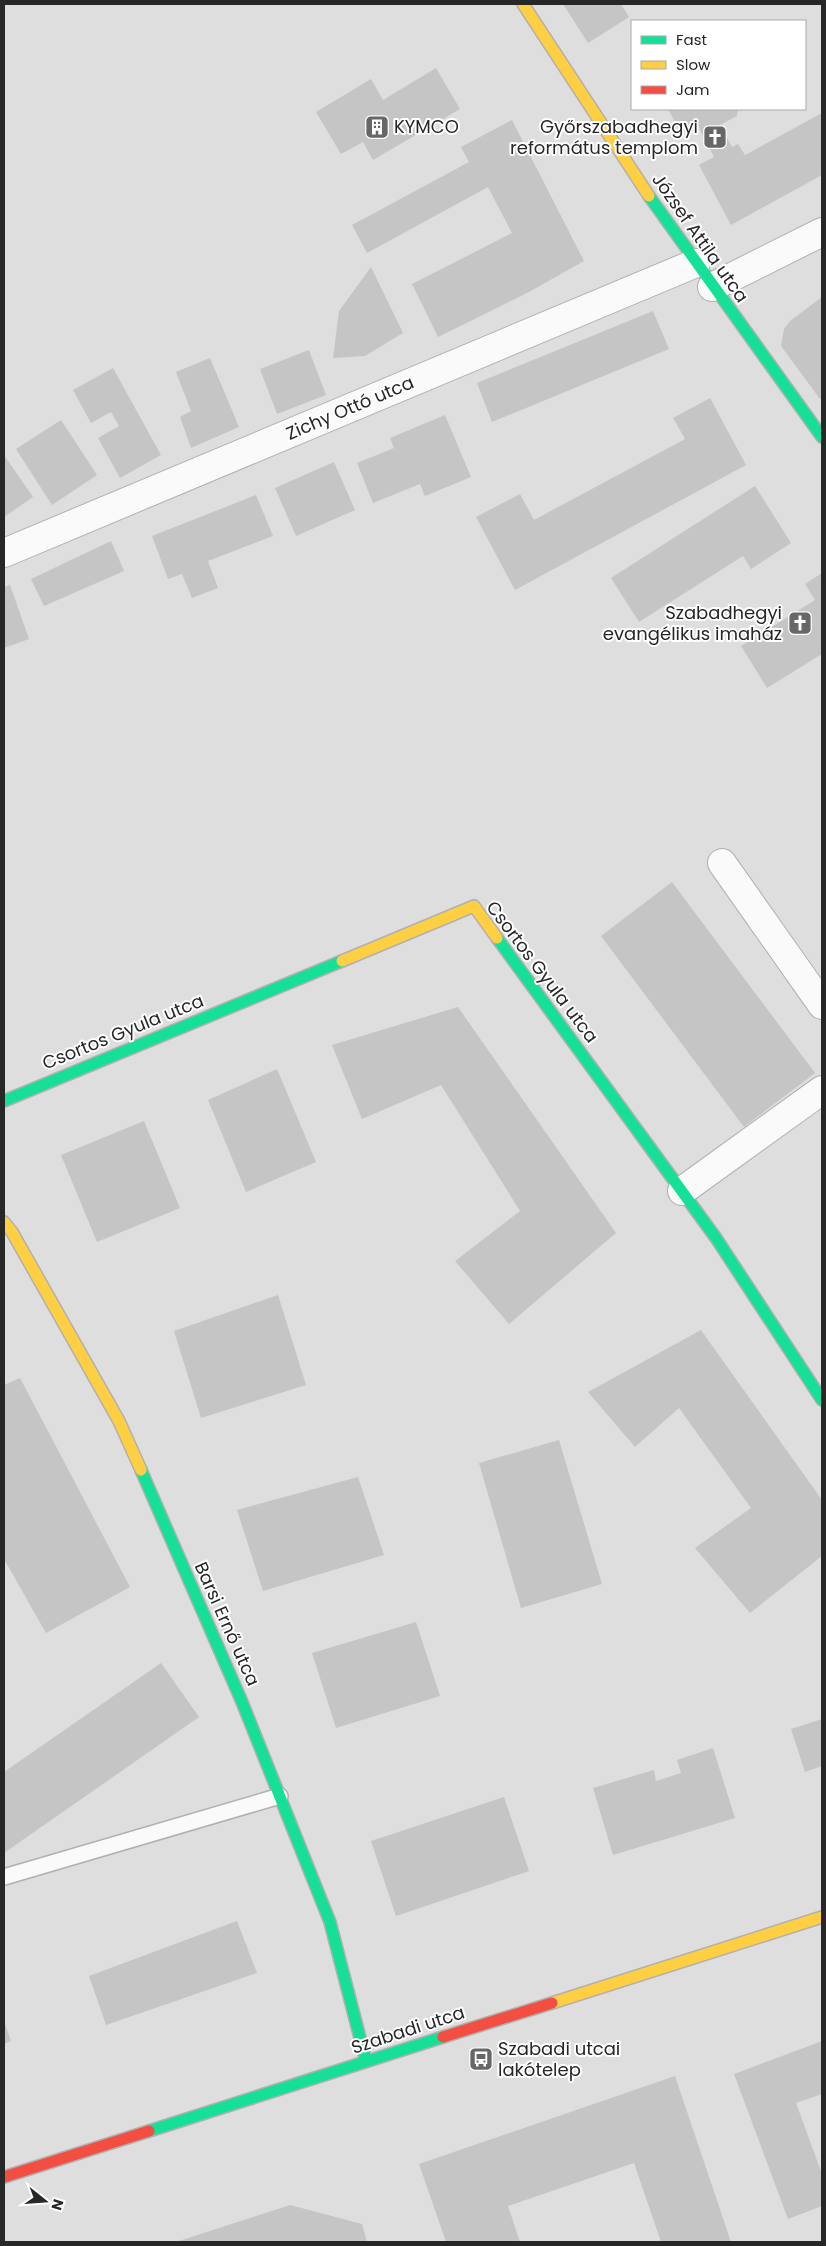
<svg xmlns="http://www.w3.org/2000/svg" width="826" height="2246" font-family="Poppins,sans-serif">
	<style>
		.building { fill: #c5c5c6 }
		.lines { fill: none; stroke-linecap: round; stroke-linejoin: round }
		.lane-casing { stroke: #b0b0b0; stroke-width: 18 }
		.street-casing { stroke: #b0b0b0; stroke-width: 30 }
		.fast-casing { stroke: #b0b0b0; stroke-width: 14 }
		.slow-casing { stroke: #b0b0b0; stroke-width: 14 }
		.jam-casing { stroke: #b0b0b0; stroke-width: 14 }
		.lane { stroke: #fafafa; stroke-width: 15 }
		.street { stroke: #fafafa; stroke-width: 28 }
		.fast { stroke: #16e098; stroke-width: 11 }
		.slow { stroke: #ffcf43; stroke-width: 11 }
		.jam { stroke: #f24e42; stroke-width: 11 }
		.labels { text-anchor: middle; stroke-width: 4; stroke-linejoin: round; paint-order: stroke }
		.poi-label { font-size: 18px; fill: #272728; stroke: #fff; text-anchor: start }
		.street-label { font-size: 18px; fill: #272728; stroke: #fff }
	</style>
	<rect width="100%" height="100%" fill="#dededf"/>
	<g class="building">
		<polygon points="563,4 621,4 629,17 588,43"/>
		<polygon points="436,68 460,109 373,160 363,142 341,154 316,112 371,79 383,100"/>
		<polygon points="668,109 738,109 737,116 720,125 732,147 738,144 745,155 822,113 822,175 731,225 699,165 714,157 697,124 681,133"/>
		<polygon points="512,120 584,261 529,292 438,337 412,284 512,233 488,187 367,253 352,225 469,162 461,147"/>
		<polygon points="371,267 403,333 365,356 333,358 339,311"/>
		<polygon points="822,297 822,397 820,399 781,346 784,329 790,321"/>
		<polygon points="653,311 669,349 492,422 477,383"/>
		<polygon points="309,350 326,395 277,414 260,369"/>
		<polygon points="210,358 239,427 191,448 180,417 191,411 176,372"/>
		<polygon points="113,368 161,455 120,478 98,438 119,426 111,412 91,423 73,390"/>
		<polygon points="710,398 746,465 515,590 476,517 520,494 534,520 685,439 673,418"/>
		<polygon points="445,415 471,477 425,496 420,484 373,503 357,463 394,448 390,438"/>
		<polygon points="61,420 97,475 52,505 16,449"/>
		<polygon points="4,455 33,497 4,517"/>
		<polygon points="334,462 355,510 296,536 275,488"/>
		<polygon points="755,486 791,543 751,569 743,556 639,622 611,578"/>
		<polygon points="256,495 273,536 208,561 218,588 192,598 182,574 168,579 152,536"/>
		<polygon points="111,541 124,571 44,606 31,579"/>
		<polygon points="822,573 822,654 767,688 741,646 815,600 805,584"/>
		<polygon points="10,585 29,639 4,648 4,587"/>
		<polygon points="672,882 815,1073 744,1127 601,936"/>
		<polygon points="458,1007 616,1233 509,1324 455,1261 520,1211 441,1085 362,1119 332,1045"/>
		<polygon points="277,1069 316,1162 246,1192 208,1100"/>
		<polygon points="144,1121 180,1208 97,1242 61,1155"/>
		<polygon points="278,1295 306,1385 201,1418 174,1331"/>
		<polygon points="701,1330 822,1500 822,1556 750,1613 695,1548 751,1508 679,1408 635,1447 588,1392"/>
		<polygon points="20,1378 130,1587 46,1633 4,1559 4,1385"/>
		<polygon points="559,1440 602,1584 521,1608 479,1463"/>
		<polygon points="358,1477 384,1555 263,1591 237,1510"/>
		<polygon points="416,1622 440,1696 336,1728 312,1653"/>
		<polygon points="161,1663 199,1717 4,1853 4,1772"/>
		<polygon points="822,1719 822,1766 805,1772 791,1729"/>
		<polygon points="713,1748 735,1818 613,1855 593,1788 654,1770 656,1781 681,1773 677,1760"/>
		<polygon points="504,1797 529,1871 396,1916 371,1841"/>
		<polygon points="237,1921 257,1973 106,2025 89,1976"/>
		<polygon points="4,2021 11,2041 4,2044"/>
		<polygon points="822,2041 822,2094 796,2103 822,2174 822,2206 788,2219 734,2074"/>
		<polygon points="675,2076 731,2242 661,2242 634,2163 508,2206 520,2242 446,2242 419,2164"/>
		<polygon points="290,2205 362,2224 367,2242 176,2242"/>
	</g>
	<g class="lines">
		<g class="lane-casing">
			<polyline id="lane" points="4,1877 280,1796"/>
		</g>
		<g class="street-casing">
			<g id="street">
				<polyline points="712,287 822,232"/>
				<polyline points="4,553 696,263"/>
				<polyline points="722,863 822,1005"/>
				<polyline points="682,1191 822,1090"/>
			</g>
		</g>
		<g class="fast-casing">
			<g id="fast">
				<polyline points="649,196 822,437"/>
				<polyline points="497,938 716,1238 822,1400"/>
				<polyline points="4,1101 342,961"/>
				<polyline points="141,1470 242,1702 330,1922 366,2061"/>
				<polyline points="149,2131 443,2037"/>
			</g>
		</g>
		<g class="slow-casing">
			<g id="slow">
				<polyline points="523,4 649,196"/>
				<polyline points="342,961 474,906 497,938"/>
				<polyline points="4,1222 12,1232 119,1421 141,1470"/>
				<polyline points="552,2003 822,1917"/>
			</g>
		</g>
		<g class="jam-casing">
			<g id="jam">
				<polyline points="443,2037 552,2003"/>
				<polyline points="4,2177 149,2131"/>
			</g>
		</g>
		<use href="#lane" class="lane"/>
		<use href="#street" class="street"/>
		<use href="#fast" class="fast"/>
		<use href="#slow" class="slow"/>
		<use href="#jam" class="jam"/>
	</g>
	<defs>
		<g id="building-square" transform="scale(1.25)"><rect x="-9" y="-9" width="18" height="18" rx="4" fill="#676768" stroke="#fff"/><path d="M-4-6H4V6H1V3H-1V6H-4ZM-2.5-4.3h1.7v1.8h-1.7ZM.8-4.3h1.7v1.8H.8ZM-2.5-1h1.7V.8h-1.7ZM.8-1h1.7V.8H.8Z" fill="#fff"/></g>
		<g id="church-square" transform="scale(1.25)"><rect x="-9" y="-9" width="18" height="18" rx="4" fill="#676768" stroke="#fff"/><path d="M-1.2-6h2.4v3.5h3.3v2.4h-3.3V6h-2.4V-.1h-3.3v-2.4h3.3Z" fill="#fff"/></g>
		<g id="bus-square" transform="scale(1.25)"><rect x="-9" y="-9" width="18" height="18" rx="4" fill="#676768" stroke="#fff"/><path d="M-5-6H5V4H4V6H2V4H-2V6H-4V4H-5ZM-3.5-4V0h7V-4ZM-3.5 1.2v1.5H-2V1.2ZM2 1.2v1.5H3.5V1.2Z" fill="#fff"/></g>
	</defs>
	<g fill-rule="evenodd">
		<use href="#building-square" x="377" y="127"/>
		<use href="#church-square" x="715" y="137"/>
		<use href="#church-square" x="800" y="623"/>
		<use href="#bus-square" x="481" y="2059"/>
	</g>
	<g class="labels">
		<g class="poi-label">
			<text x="394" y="133">KYMCO</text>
			<text x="698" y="133" text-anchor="end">Győrszabadhegyi<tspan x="698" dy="21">református templom</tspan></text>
			<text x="782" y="619" text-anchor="end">Szabadhegyi<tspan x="782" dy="21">evangélikus imaház</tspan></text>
			<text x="498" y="2055">Szabadi utcai<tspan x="498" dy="21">lakótelep</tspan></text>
		</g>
		<g class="street-label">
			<text transform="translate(700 238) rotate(55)" y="6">József Attila utca</text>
			<text transform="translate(350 408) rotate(-23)" y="6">Zichy Ottó utca</text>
			<text transform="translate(542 972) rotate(53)" y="6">Csortos Gyula utca</text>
			<text transform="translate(123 1032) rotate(-22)" y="6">Csortos Gyula utca</text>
			<text transform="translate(227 1624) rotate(66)" y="6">Barsi Ernő utca</text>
			<text transform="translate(408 2030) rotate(-18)" y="6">Szabadi utca</text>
		</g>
	</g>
	<rect width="826" height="2246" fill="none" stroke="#272728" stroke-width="10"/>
	<rect x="631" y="20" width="175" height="90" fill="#ffffff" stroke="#a9a9a9"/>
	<rect x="641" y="36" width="25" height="8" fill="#16e098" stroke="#a9a9a9"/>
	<text x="676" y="45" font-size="15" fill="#272728">Fast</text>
	<rect x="641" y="61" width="25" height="8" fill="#ffcf43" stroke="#a9a9a9"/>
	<text x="676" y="70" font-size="15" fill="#272728">Slow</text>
	<rect x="641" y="86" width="25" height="8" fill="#f24e42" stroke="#a9a9a9"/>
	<text x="676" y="95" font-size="15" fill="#272728">Jam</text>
	<g transform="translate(45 2201) rotate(107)" stroke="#ffffff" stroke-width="4" paint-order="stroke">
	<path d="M0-4L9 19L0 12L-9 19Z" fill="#272728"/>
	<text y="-8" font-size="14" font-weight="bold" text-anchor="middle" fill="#272728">N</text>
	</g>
</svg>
